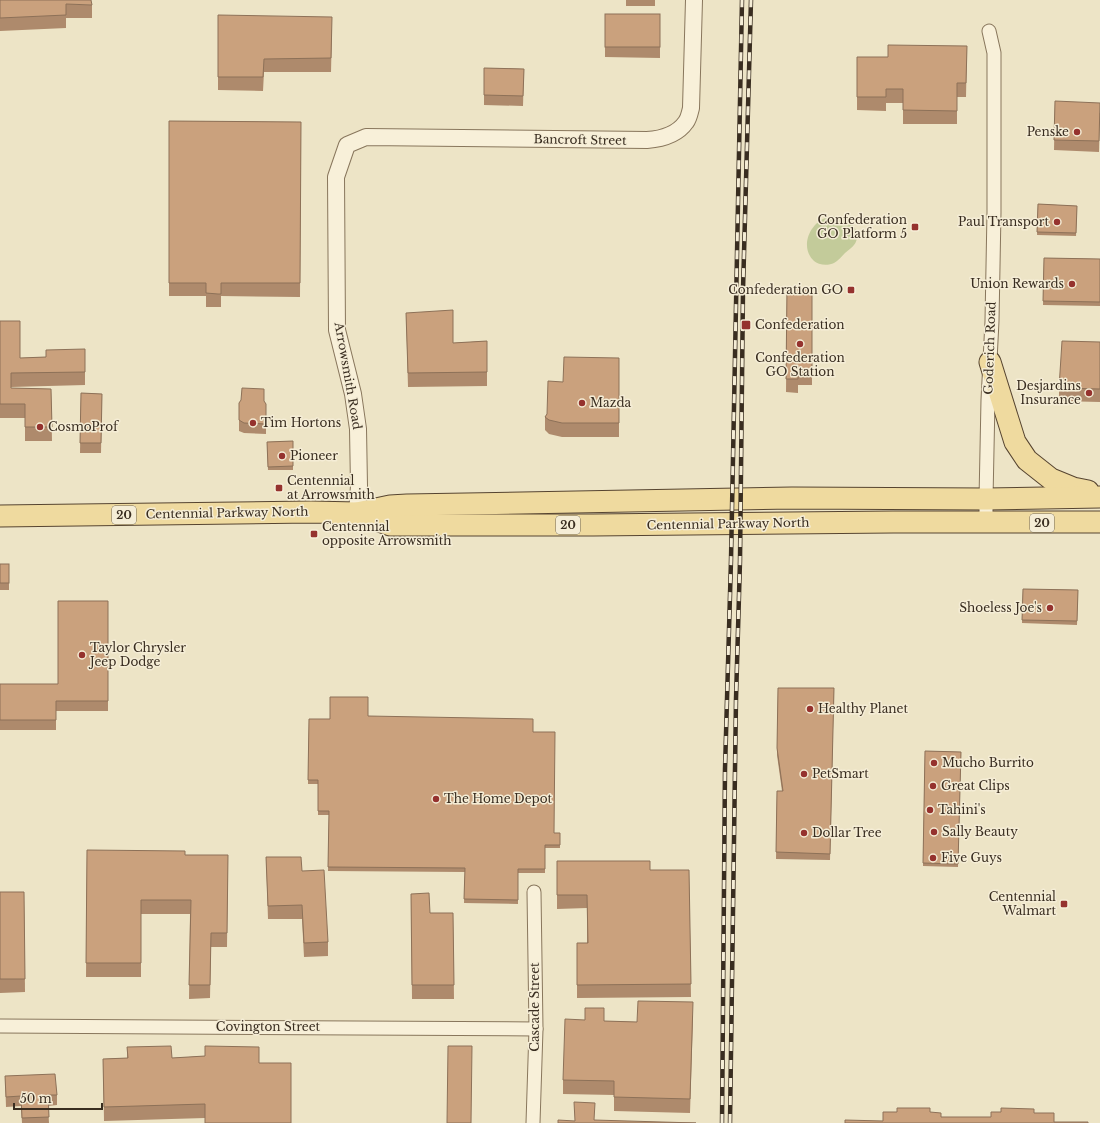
<svg xmlns="http://www.w3.org/2000/svg" width="1100" height="1123" font-family="'Libre Baskerville',serif">
	<style>
		.green { fill: #c3cb9a }
		.lines { fill: none; stroke-linecap: round; stroke-linejoin: round }
		.minor-casing { stroke: #88765c; stroke-width: 15 }
		.tertiary-casing { stroke: #88765c; stroke-width: 18 }
		.primary-casing { stroke: #564430; stroke-width: 23 }
		.minor { stroke: #f8f0d9; stroke-width: 13 }
		.tertiary { stroke: #f8f0d9; stroke-width: 16 }
		.primary { stroke: #efda9f; stroke-width: 21 }
		.rail-casing { stroke: #392d20; stroke-width: 4.5 }
		.rail { stroke: #f5edd6; stroke-width: 3; stroke-dasharray: 9; stroke-linecap: butt }
		.wall { fill: #ae8a6c }
		.building { fill: #caa17d; stroke: #8d7158 }
		.poi-dot { fill: #95322e; stroke: #f5edd6; stroke-width: 1.5 }
		.labels { text-anchor: middle; stroke-width: 3; stroke-linejoin: round; paint-order: stroke }
		.shield { fill: #f5edd6; stroke: #716757; stroke-width: 1 }
		.shield-label { font-size: 11px; font-weight: bold; fill: #392d20 }
		.poi-label { font-size: 12px; fill: #392d20; stroke: #f5edd6; text-anchor: start }
		.street-label { font-size: 12px; fill: #392d20; stroke: #f5edd6 }
	</style>
	<rect width="100%" height="100%" fill="#ede4c6"/>
	<path class="green" d="M 837,216 C 840,217 844,218 846,219 C 855,224 861,236 854,245 C 852,248 848,250 845,253 C 842,256 838,261 834,263 C 828,266 818,265 814,261 C 799,247 810,222 828,217 C 831,216 834,216 837,216 Z"/>
	<g class="lines">
		<g class="minor-casing">
			<g id="minor">
				<polyline points="986,522 986,499 988,400 992,321 994,212 994,53 989,31"/>
				<polyline points="0,1026 536,1029"/>
				<polyline points="533,1123 536,1029 534,892"/>
			</g>
		</g>
		<g class="tertiary-casing">
			<path id="tertiary" d="M 357,513 L 359,486 L 358,429 L 353,394 L 337,330 L 336,177 L 347,145 L 366,137 L 647,140 C 661,139 677,135 686,122 C 689,118 690,112 691,108 L 694,0"/>
		</g>
		<g class="primary-casing">
			<g id="primary">
				<polyline points="990,362 1015,442 1027,460 1051,479 1073,488 1088,491"/>
				<polyline points="357,513 390,525 593,525 893,522 1100,522"/>
				<polyline points="0,516 311,512 357,513 390,506 407,505 792,498 986,499 1100,497"/>
			</g>
		</g>
		<use href="#minor" class="minor"/>
		<use href="#tertiary" class="tertiary"/>
		<use href="#primary" class="primary"/>
		<g class="rail-casing">
			<g id="rail">
				<polyline points="722,1123 725,769 731,560 742,0"/>
				<polyline points="730,1123 736,699 740,561 743,290 751,0"/>
			</g>
		</g>
		<use href="#rail" class="rail"/>
	</g>
	<g class="wall">
		<polygon points="0,0 92,5 92,18 66,18 66,28 0,31"/>
		<rect x="626" y="0" width="29" height="6"/>
		<polygon points="605,14 660,14 660,58 605,57"/>
		<polygon points="218,15 332,30 331,72 264,72 263,91 218,90"/>
		<polygon points="967,46 966,97 957,97 957,124 903,124 903,103 886,103 886,111 857,110 857,57 888,57"/>
		<polygon points="484,68 524,69 523,106 484,105"/>
		<polygon points="1055,101 1100,113 1099,152 1054,150"/>
		<polygon points="169,121 301,122 300,297 221,296 221,307 206,307 206,296 169,296"/>
		<polygon points="1038,204 1077,206 1076,236 1037,235"/>
		<polygon points="1044,258 1100,259 1100,306 1043,305"/>
		<polygon points="787,288 812,289 812,385 798,385 798,393 786,392"/>
		<polygon points="406,313 453,343 487,341 487,386 408,387"/>
		<polygon points="0,321 20,358 46,357 85,349 85,385 11,387 11,388 51,389 52,441 25,441 25,418 0,418"/>
		<polygon points="1100,342 1100,402 1059,401 1059,388"/>
		<polygon points="619,358 619,437 562,437 549,434 545,430 545,417 547,414 563,382"/>
		<polygon points="81,393 102,394 101,453 80,453"/>
		<polygon points="264,402 266,404 266,434 244,433 239,431 239,403"/>
		<polygon points="293,441 293,470 268,470 267,442"/>
		<rect x="0" y="564" width="9" height="26"/>
		<polygon points="1023,589 1078,590 1077,625 1022,623"/>
		<polygon points="108,601 108,711 56,711 56,730 0,730 0,684 58,684"/>
		<polygon points="778,688 834,688 830,860 776,859 777,791 782,791 777,755"/>
		<polygon points="368,716 533,732 554,833 560,833 560,848 545,848 545,873 518,873 518,904 464,903 465,872 328,871 329,815 318,815 318,784 308,784 309,719 330,719"/>
		<polygon points="925,751 961,752 958,867 923,866"/>
		<polygon points="87,850 185,855 228,855 227,947 211,947 210,998 189,999 190,914 141,914 141,977 86,977"/>
		<polygon points="266,857 302,871 328,942 328,956 304,957 302,919 268,919"/>
		<polygon points="557,861 650,870 689,870 691,997 577,998 577,943 587,943 587,908 557,909"/>
		<polygon points="0,892 24,892 25,992 0,993"/>
		<polygon points="411,894 430,913 453,913 454,999 412,999"/>
		<polygon points="693,1016 690,1113 614,1111 614,1095 563,1094 563,1080 604,1021 637,1022"/>
		<polygon points="127,1047 172,1058 205,1056 205,1118 104,1121 103,1059 127,1058"/>
		<polygon points="5,1076 57,1095 57,1105 48,1106 49,1123 22,1123 21,1106 6,1107"/>
	</g>
	<g class="building">
		<polygon points="0,0 91,0 92,5 66,4 66,15 0,18"/>
		<rect x="605" y="14" width="55" height="33"/>
		<polygon points="218,15 332,17 331,58 264,59 263,77 218,77"/>
		<polygon points="888,45 967,46 966,83 957,83 957,111 903,110 903,89 886,89 886,97 857,97 857,57 888,57"/>
		<polygon points="484,68 524,69 523,96 484,95"/>
		<polygon points="1055,101 1100,103 1099,141 1054,140"/>
		<polygon points="169,121 301,122 300,283 221,283 221,294 218,294 206,293 206,283 169,283"/>
		<polygon points="1038,204 1077,206 1076,233 1037,232"/>
		<polygon points="1044,258 1100,259 1100,302 1043,301"/>
		<polygon points="787,288 812,289 812,372 798,371 798,379 786,379"/>
		<polygon points="453,310 453,343 487,341 487,372 408,373 406,313"/>
		<polygon points="0,321 20,321 20,358 46,357 46,350 85,349 85,372 11,373 11,388 51,389 52,427 25,427 25,404 0,404"/>
		<polygon points="1062,341 1100,342 1100,389 1059,388"/>
		<polygon points="564,357 619,358 619,423 562,423 549,420 545,417 547,414 548,381 563,382"/>
		<polygon points="242,388 264,389 264,401 266,404 266,424 244,423 239,420 239,403 241,400"/>
		<polygon points="81,393 102,394 101,443 80,443"/>
		<polygon points="293,441 293,466 268,467 267,442"/>
		<rect x="0" y="564" width="9" height="19"/>
		<polygon points="1023,589 1078,590 1077,621 1022,620"/>
		<polygon points="58,601 108,601 108,701 56,701 56,720 0,720 0,684 58,684"/>
		<polygon points="778,688 834,688 830,854 776,852 777,791 783,791 777,748"/>
		<polygon points="330,697 368,697 368,716 533,719 533,732 555,732 554,833 560,833 560,845 545,845 545,869 518,869 518,900 464,899 465,868 328,867 329,811 318,811 318,780 308,780 309,719 330,719"/>
		<polygon points="925,751 961,752 958,864 923,863"/>
		<polygon points="87,850 185,851 185,855 228,855 227,933 211,933 210,985 189,985 191,900 141,900 141,963 86,963"/>
		<polygon points="266,857 301,857 302,871 324,870 328,942 304,943 302,905 268,906"/>
		<polygon points="557,861 650,861 650,870 689,870 691,984 577,985 577,943 588,943 587,895 557,895"/>
		<polygon points="0,892 24,892 25,979 0,979"/>
		<polygon points="429,893 430,913 453,913 454,985 412,985 411,894"/>
		<polygon points="638,1001 693,1002 690,1099 614,1097 614,1081 563,1080 565,1019 585,1020 585,1008 604,1008 604,1021 637,1022"/>
		<polygon points="171,1046 172,1058 205,1056 205,1046 259,1047 259,1063 291,1063 291,1123 205,1123 205,1104 104,1107 103,1059 128,1058 127,1047"/>
		<polygon points="448,1046 472,1046 471,1123 447,1123"/>
		<polygon points="55,1074 57,1095 48,1095 49,1117 22,1118 21,1096 6,1097 5,1076"/>
		<polygon points="574,1102 595,1103 594,1120 696,1123 558,1123 558,1120 575,1121"/>
		<polygon points="897,1108 930,1108 930,1112 941,1113 941,1117 991,1117 991,1112 1001,1112 1001,1108 1034,1109 1034,1113 1054,1113 1054,1122 1088,1122 1088,1123 845,1123 845,1120 883,1121 883,1112 897,1112"/>
	</g>
	<g class="poi-dot">
		<circle cx="1077" cy="132" r="4"/>
		<circle cx="1057" cy="222" r="4"/>
		<rect x="911" y="223" width="8" height="8" rx="2"/>
		<circle cx="1072" cy="284" r="4"/>
		<rect x="847" y="286" width="8" height="8" rx="2"/>
		<rect x="741" y="320" width="10" height="10" rx="2"/>
		<circle cx="800" cy="344" r="4"/>
		<circle cx="1089" cy="393" r="4"/>
		<circle cx="582" cy="403" r="4"/>
		<circle cx="253" cy="423" r="4"/>
		<circle cx="40" cy="427" r="4"/>
		<circle cx="282" cy="456" r="4"/>
		<rect x="275" y="484" width="8" height="8" rx="2"/>
		<rect x="310" y="530" width="8" height="8" rx="2"/>
		<circle cx="1050" cy="608" r="4"/>
		<circle cx="82" cy="655" r="4"/>
		<circle cx="810" cy="709" r="4"/>
		<circle cx="934" cy="763" r="4"/>
		<circle cx="804" cy="774" r="4"/>
		<circle cx="933" cy="786" r="4"/>
		<circle cx="436" cy="799" r="4"/>
		<circle cx="930" cy="810" r="4"/>
		<circle cx="934" cy="832" r="4"/>
		<circle cx="804" cy="833" r="4"/>
		<circle cx="933" cy="858" r="4"/>
		<rect x="1060" y="900" width="8" height="8" rx="2"/>
	</g>
	<g class="labels">
		<g class="shield">
			<rect x="112" y="506" width="24" height="18" rx="3"/>
			<rect x="1030" y="514" width="24" height="18" rx="3"/>
			<rect x="556" y="516" width="24" height="18" rx="3"/>
		</g>
		<g class="shield-label">
			<text x="124" y="519">20</text>
			<text x="1042" y="527">20</text>
			<text x="568" y="529">20</text>
		</g>
		<g class="poi-label">
			<text x="1069" y="136" text-anchor="end">Penske</text>
			<text x="907" y="224" text-anchor="end">Confederation<tspan x="907" dy="14">GO Platform 5</tspan></text>
			<text x="1049" y="226" text-anchor="end">Paul Transport</text>
			<text x="1064" y="288" text-anchor="end">Union Rewards</text>
			<text x="843" y="294" text-anchor="end">Confederation GO</text>
			<text x="755" y="329">Confederation</text>
			<text x="800" y="362" text-anchor="middle">Confederation<tspan x="800" dy="14">GO Station</tspan></text>
			<text x="1081" y="390" text-anchor="end">Desjardins<tspan x="1081" dy="14">Insurance</tspan></text>
			<text x="590" y="407">Mazda</text>
			<text x="261" y="427">Tim Hortons</text>
			<text x="48" y="431">CosmoProf</text>
			<text x="290" y="460">Pioneer</text>
			<text x="287" y="485">Centennial<tspan x="287" dy="14">at Arrowsmith</tspan></text>
			<text x="322" y="531">Centennial<tspan x="322" dy="14">opposite Arrowsmith</tspan></text>
			<text x="1042" y="612" text-anchor="end">Shoeless Joe's</text>
			<text x="90" y="652">Taylor Chrysler<tspan x="90" dy="14">Jeep Dodge</tspan></text>
			<text x="818" y="713">Healthy Planet</text>
			<text x="942" y="767">Mucho Burrito</text>
			<text x="812" y="778">PetSmart</text>
			<text x="941" y="790">Great Clips</text>
			<text x="444" y="803">The Home Depot</text>
			<text x="938" y="814">Tahini's</text>
			<text x="942" y="836">Sally Beauty</text>
			<text x="812" y="837">Dollar Tree</text>
			<text x="941" y="862">Five Guys</text>
			<text x="1056" y="901" text-anchor="end">Centennial<tspan x="1056" dy="14">Walmart</tspan></text>
		</g>
		<g class="street-label">
			<text transform="translate(580 140) rotate(1)" y="4">Bancroft Street</text>
			<text transform="translate(990 348) rotate(-88)" y="4">Goderich Road</text>
			<text transform="translate(348 376) rotate(80)" y="4">Arrowsmith Road</text>
			<text transform="translate(227 513) rotate(-1)" y="4">Centennial Parkway North</text>
			<text transform="translate(728 524) rotate(-1)" y="4">Centennial Parkway North</text>
			<text transform="translate(535 1007) rotate(-90)" y="4">Cascade Street</text>
			<text x="268" y="1031">Covington Street</text>
		</g>
	</g>
	<path d="M14 1103v6h88v-6" fill="none" stroke="#392d20" stroke-width="2"/>
	<text x="20" y="1103" font-size="12" fill="#392d20" stroke="#f5edd6" stroke-width="3" paint-order="stroke">50 m</text>
</svg>
